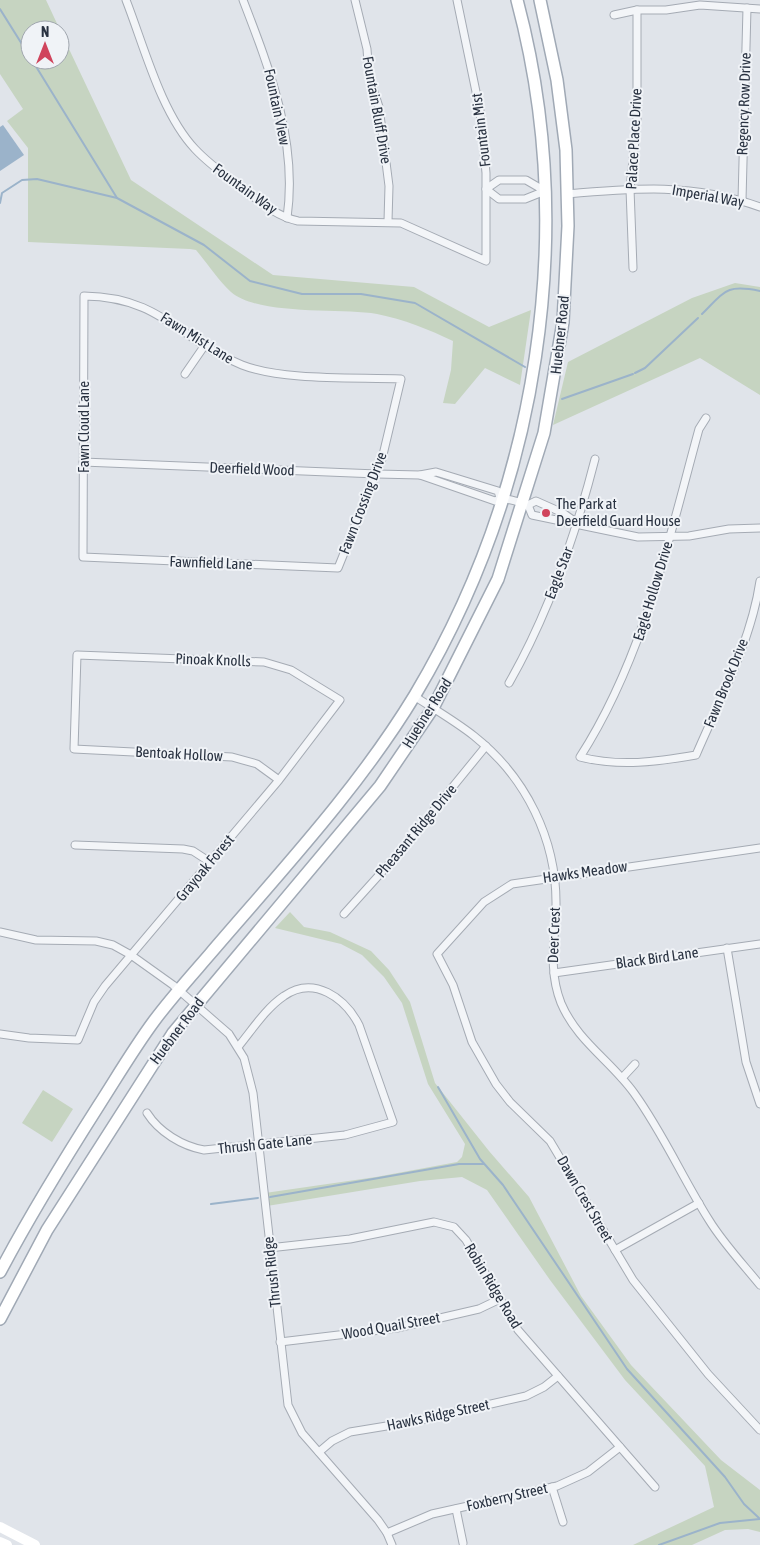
<svg xmlns="http://www.w3.org/2000/svg" width="760" height="1545" font-family="'Asap Condensed',sans-serif">
	<style>
		.green { fill: #c6d4c1 }
		.water { fill: #9bb3ca }
		.lines { fill: none; stroke-linecap: round; stroke-linejoin: round }
		.stream { stroke: #9bb3ca; stroke-width: 2 }
		.street-casing { stroke: #a5abb4; stroke-width: 9 }
		.primary-casing { stroke: #a0a9b5; stroke-width: 14 }
		.street { stroke: #f3f5f8; stroke-width: 7 }
		.secondary { stroke: #fff; stroke-width: 10 }
		.primary { stroke: #fff; stroke-width: 11 }
		.poi-dot { fill: #d0445c; stroke: #f0f3f7; stroke-width: 2 }
		.labels { text-anchor: middle; stroke-width: 4; stroke-linejoin: round; paint-order: stroke }
		.street-label { font-size: 15px; fill: #293241; stroke: #f0f3f7 }
		.poi-label { font-size: 15px; fill: #293241; stroke: #f0f3f7; text-anchor: start }
	</style>
	<rect width="100%" height="100%" fill="#e0e4ea"/>
	<g class="green">
		<path d="M 0,0 L 46,0 L 60,30 L 30,30 L 30,60 L 60,60 L 60,30 L 131,180 L 273,275 L 414,287 L 489,327 L 531,310 L 520,385 L 485,368 L 455,404 L 443,403 L 451,370 L 453,341 C 430,330 403,319 377,314 C 340,308 259,316 231,292 C 218,280 207,263 196,250 L 190,249 L 28,242 L 28,148 L 7,121 L 23,109 L 0,74 Z"/>
		<polygon points="735,283 760,287 760,395 700,358 553,425 568,362 692,298"/>
		<polygon points="290,912 304,927 330,932 371,951 389,970 410,1002 435,1083 489,1151 529,1197 581,1296 631,1365 721,1460 760,1490 760,1532 748,1529 725,1530 692,1545 633,1545 714,1507 705,1466 625,1380 550,1280 487,1190 462,1177 420,1181 267,1206 265,1193 376,1177 457,1162 462,1157 465,1144 428,1084 402,1003 384,977 362,955 341,944 275,928"/>
		<polygon points="43,1090 73,1109 52,1142 22,1123"/>
	</g>
	<polygon class="water" points="3,125 24,155 0,171 0,127"/>
	<g class="lines">
		<g class="stream">
			<polyline points="0,9 30,57"/>
			<polyline points="32,60 117,198 204,245 250,281 302,294 361,294 415,303 525,367"/>
			<polyline points="0,203 2,193 22,180 37,179 117,198"/>
			<path d="M 702,314 C 725,291 726,284 760,291"/>
			<polyline points="635,373 645,368 698,318"/>
			<polyline points="562,399 633,374"/>
			<polyline points="438,1087 480,1159 503,1185 627,1369 725,1477 744,1504 759,1518"/>
			<polyline points="270,1197 459,1164 484,1164"/>
			<polyline points="211,1204 258,1198"/>
			<polyline points="659,1545 720,1523 760,1519"/>
		</g>
		<g class="street-casing">
			<g id="street">
				<path d="M 126,0 C 144,46 161,113 195,149 C 209,164 226,176 242,188 C 260,202 276,216 298,221 L 401,223 L 486,261 L 486,173 L 480,111 L 457,0"/>
				<path d="M 243,0 C 270,70 298,142 287,218"/>
				<polyline points="355,0 367,49 369,76 379,107 389,186 388,221"/>
				<polyline points="614,15 637,10 666,10 700,5 760,9"/>
				<polygon points="499,180 526,180 545,191 525,199 499,199 486,189"/>
				<path d="M 567,194 C 635,188 694,183 760,207"/>
				<polyline points="742,200 747,8"/>
				<polyline points="633,268 630,189 637,121 637,10"/>
				<path d="M 84,296 C 162,297 179,340 242,365 C 283,381 356,377 401,379 L 382,459 L 338,568 L 83,557 Z"/>
				<polyline points="185,374 205,345"/>
				<path d="M 706,418 L 699,429 C 668,542 644,657 580,757 C 620,767 656,762 696,755 C 720,699 751,642 760,581"/>
				<polyline points="83,462 377,474 420,475 436,472 498,491 500,498"/>
				<path d="M 420,475 L 495,501 C 504,496 518,502 528,505 L 532,515 L 638,537 L 689,536 L 729,529 L 760,528"/>
				<polyline points="528,505 536,501 563,513 577,523"/>
				<path d="M 509,683 C 549,613 575,537 595,459"/>
				<path d="M 414,696 C 434,709 455,721 474,736 C 526,777 557,840 556,906 C 555,940 548,970 561,1003 C 577,1041 611,1061 634,1093 C 663,1133 683,1179 709,1220 C 723,1243 743,1264 760,1285"/>
				<polyline points="75,845 183,849 193,851 210,862"/>
				<polyline points="760,848 512,884 484,902 437,954 453,985 472,1042 496,1084 510,1102 550,1141 633,1280 708,1374 760,1430"/>
				<polyline points="344,914 398,854 486,746"/>
				<polyline points="0,932 36,940 96,941 113,945 131,955 173,985 229,1034 244,1058 253,1093 288,1405 302,1433 378,1520 387,1533 392,1545"/>
				<polyline points="727,948 746,1062 760,1104"/>
				<polyline points="554,973 760,944"/>
				<polyline points="0,1034 29,1038 78,1040 94,1002 105,986 279,780 340,700 291,670 264,662 77,655 74,749 232,757 257,764 279,780"/>
				<polyline points="622,1078 635,1064"/>
				<path d="M 147,1113 C 159,1132 182,1146 204,1150 L 345,1135 L 393,1122 L 359,1025 C 345,998 314,975 284,996 C 266,1008 252,1030 238,1047"/>
				<polyline points="269,1248 350,1239 434,1222 454,1227 466,1240 518,1330 655,1487"/>
				<polyline points="615,1250 699,1203"/>
				<polyline points="280,1342 397,1328 479,1309 500,1299"/>
				<polyline points="319,1452 332,1441 350,1432 417,1421 526,1396 544,1387 558,1376"/>
				<polyline points="552,1487 563,1522"/>
				<polyline points="456,1509 463,1543"/>
				<polyline points="387,1533 432,1514 557,1486 588,1472 620,1447"/>
			</g>
		</g>
		<g class="primary-casing">
			<g id="primary">
				<path d="M 0,1272 C 30,1215 64,1160 99,1105 C 117,1077 134,1048 154,1021 C 171,998 191,976 210,954 C 281,871 358,789 415,695 C 538,489 579,232 517,0"/>
				<polyline points="0,1319 47,1230 173,1033 380,786 433,708 498,579 544,433 563,322 568,226 566,150 557,80 540,0"/>
			</g>
		</g>
		<use href="#street" class="street"/>
		<g class="secondary">
			<polyline points="0,1527 35,1545"/>
			<polyline points="0,1542 7,1545"/>
		</g>
		<use href="#primary" class="primary"/>
	</g>
	<circle class="poi-dot" cx="546" cy="513" r="5"/>
	<g class="labels">
		<g class="street-label">
			<text transform="translate(744 104) rotate(-88)" y="5">Regency Row Drive</text>
			<text transform="translate(277 107) rotate(78)" y="5">Fountain View</text>
			<text transform="translate(377 110) rotate(80)" y="5">Fountain Bluff Drive</text>
			<text transform="translate(481 130) rotate(-97)" y="5">Fountain Mist</text>
			<text transform="translate(634 139) rotate(-87)" y="5">Palace Place Drive</text>
			<text transform="translate(245 189) rotate(36)" y="5">Fountain Way</text>
			<text transform="translate(708 196) rotate(10)" y="5">Imperial Way</text>
			<text transform="translate(560 335) rotate(-84)" y="5">Huebner Road</text>
			<text transform="translate(197 338) rotate(32)" y="5">Fawn Mist Lane</text>
			<text transform="translate(84 427) rotate(-90)" y="5">Fawn Cloud Lane</text>
			<text transform="translate(252 469) rotate(2)" y="5">Deerfield Wood</text>
			<text transform="translate(363 503) rotate(-69)" y="5">Fawn Crossing Drive</text>
			<text transform="translate(211 563) rotate(2)" y="5">Fawnfield Lane</text>
			<text transform="translate(559 573) rotate(-69)" y="5">Eagle Star</text>
			<text transform="translate(653 591) rotate(-73)" y="5">Eagle Hollow Drive</text>
			<text transform="translate(213 660) rotate(2)" y="5">Pinoak Knolls</text>
			<text transform="translate(726 683) rotate(-68)" y="5">Fawn Brook Drive</text>
			<text transform="translate(427 713) rotate(-58)" y="5">Huebner Road</text>
			<text transform="translate(179 754) rotate(3)" y="5">Bentoak Hollow</text>
			<text transform="translate(416 831) rotate(-50)" y="5">Pheasant Ridge Drive</text>
			<text transform="translate(205 868) rotate(-50)" y="5">Grayoak Forest</text>
			<text transform="translate(585 872) rotate(-8)" y="5">Hawks Meadow</text>
			<text transform="translate(554 935) rotate(-88)" y="5">Deer Crest</text>
			<text transform="translate(657 958) rotate(-8)" y="5">Black Bird Lane</text>
			<text transform="translate(177 1031) rotate(-53)" y="5">Huebner Road</text>
			<text transform="translate(265 1144) rotate(-6)" y="5">Thrush Gate Lane</text>
			<text transform="translate(585 1199) rotate(60)" y="5">Dawn Crest Street</text>
			<text transform="translate(272 1272) rotate(-96)" y="5">Thrush Ridge</text>
			<text transform="translate(493 1286) rotate(59)" y="5">Robin Ridge Road</text>
			<text transform="translate(391 1326) rotate(-10)" y="5">Wood Quail Street</text>
			<text transform="translate(438 1415) rotate(-12)" y="5">Hawks Ridge Street</text>
			<text transform="translate(507 1497) rotate(-13)" y="5">Foxberry Street</text>
		</g>
		<g class="poi-label">
			<text x="556" y="509">The Park at<tspan x="556" dy="17">Deerfield Guard House</tspan></text>
		</g>
	</g>
	<g transform="translate(45 45)"><circle r="24" fill="#f0f3f7" stroke="#a0a6ae"/>
	<path d="M0-4L9 19L0 12L-9 19Z" fill="#d0445c"/>
	<text y="-8" font-size="14" font-weight="bold" text-anchor="middle" fill="#293241">N</text>
	</g>
</svg>
